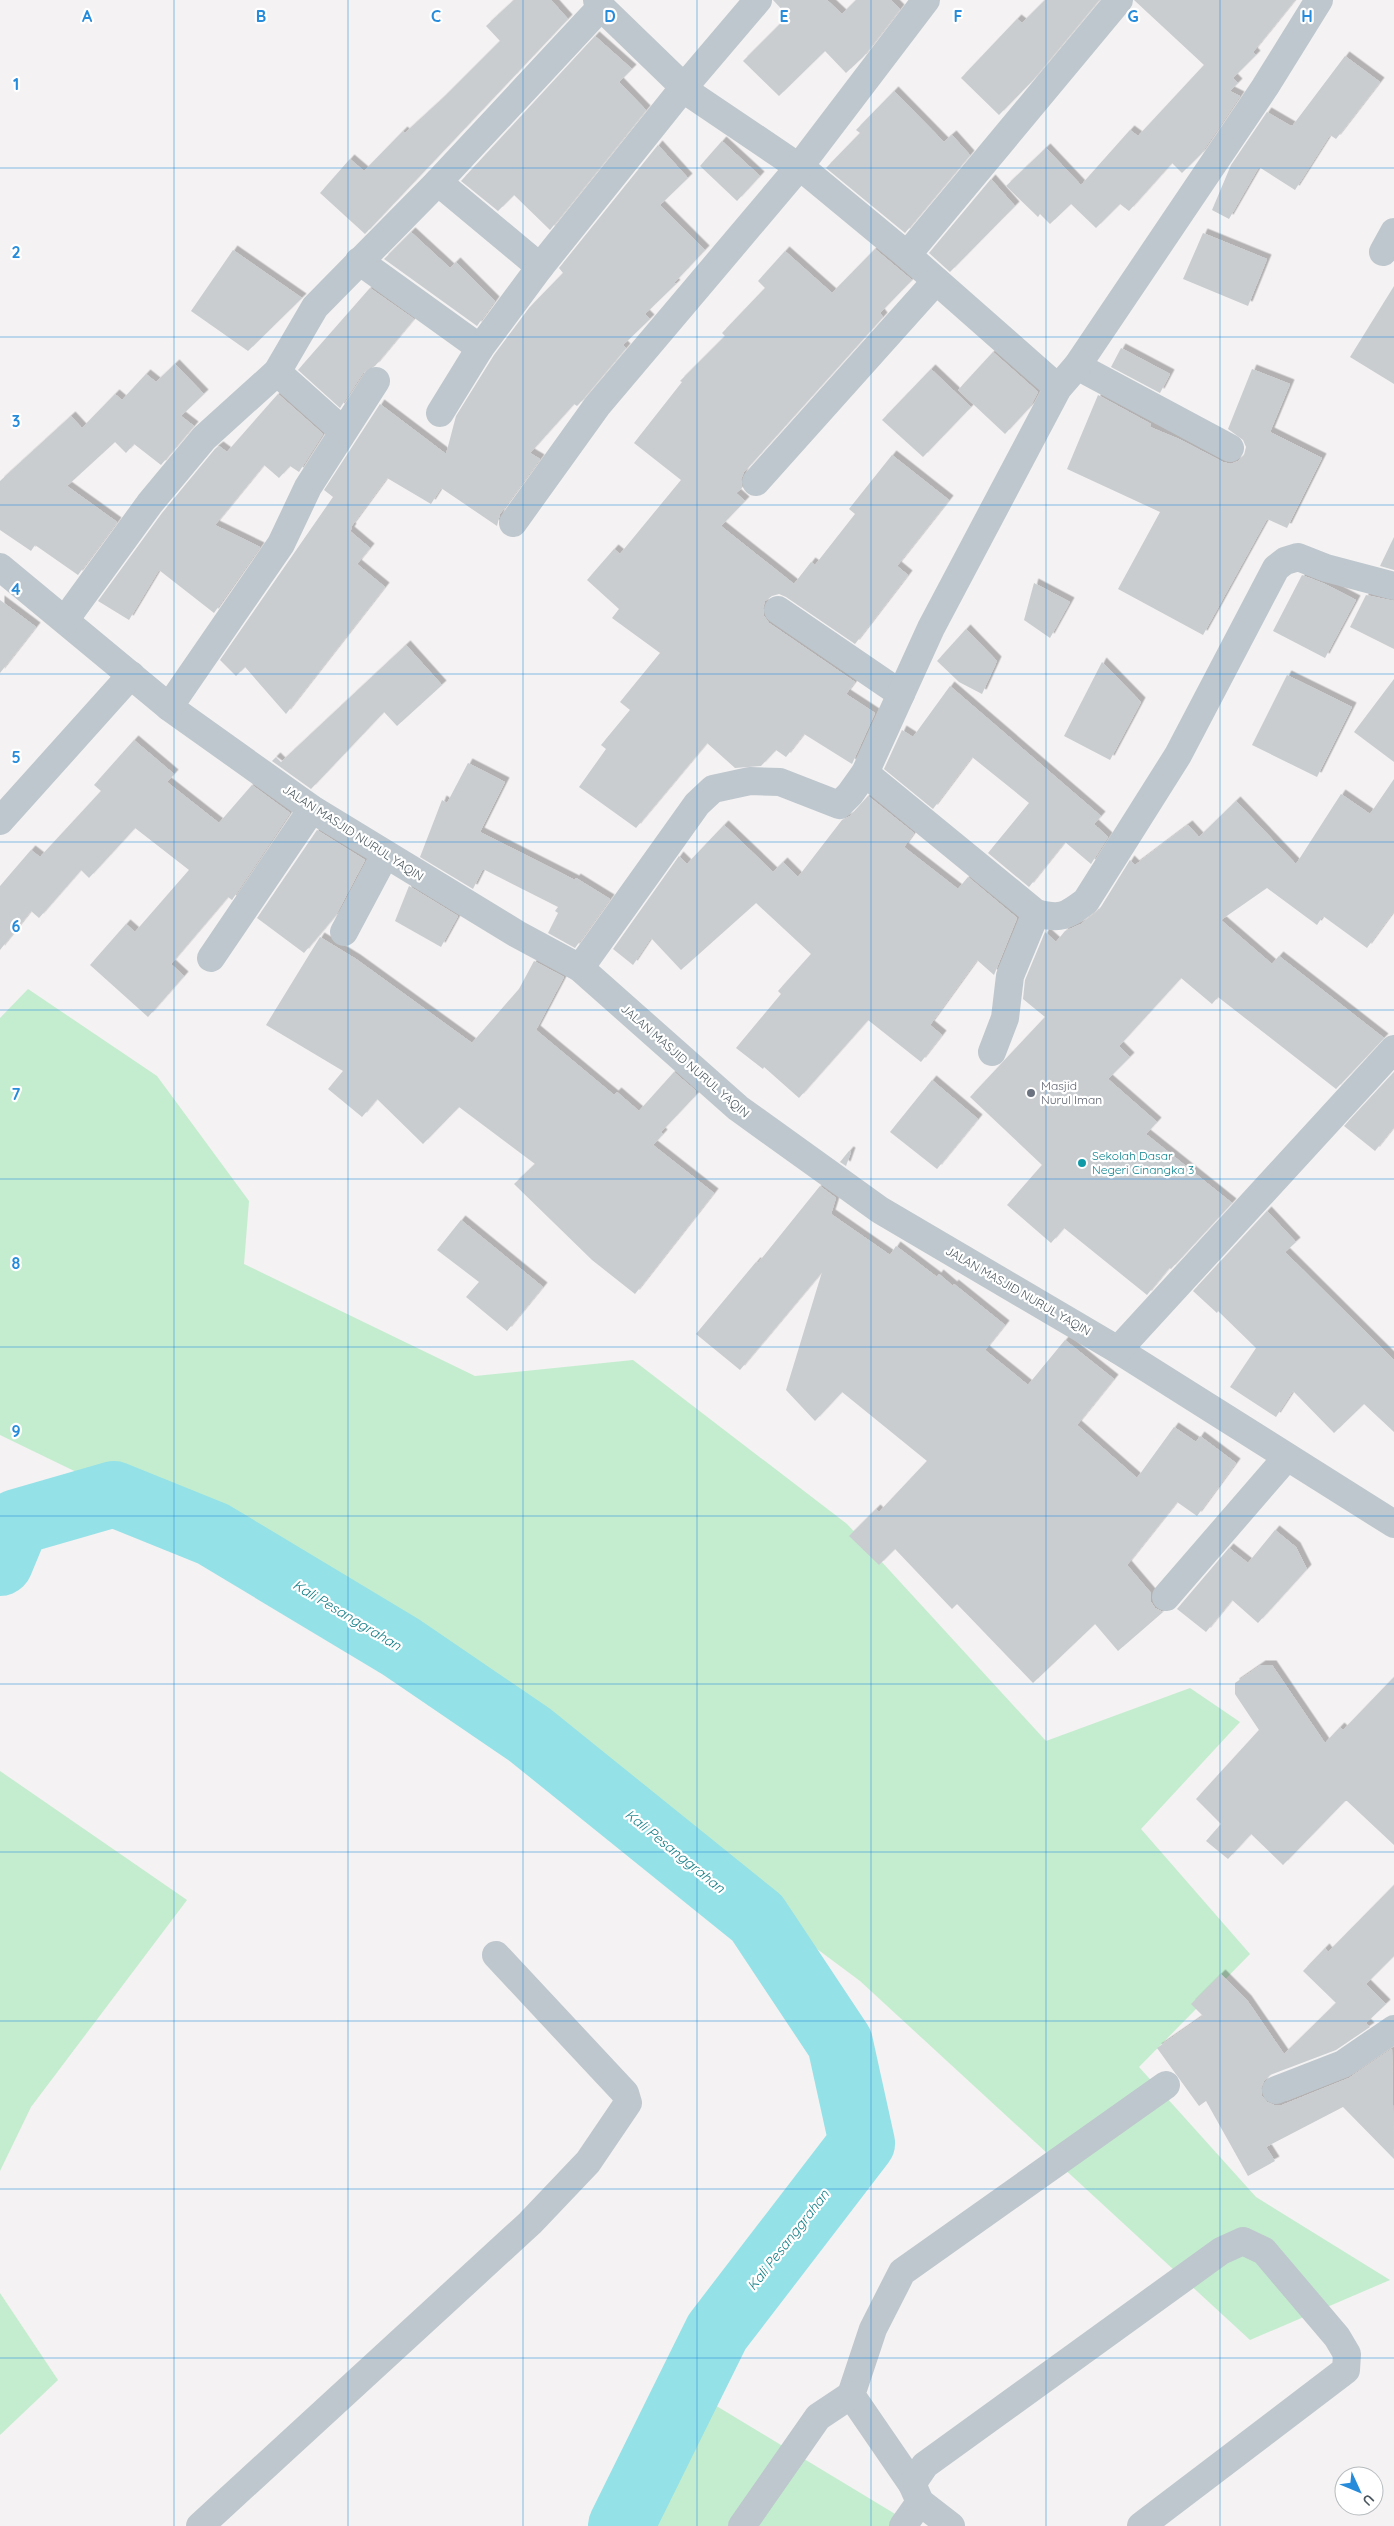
<svg xmlns="http://www.w3.org/2000/svg" width="1394" height="2526" font-family="Quicksand,sans-serif">
	<style>
		.green { fill: #c4edcf }
		.lines { fill: none; stroke-linecap: round; stroke-linejoin: round }
		.river { stroke: #94e1e7; stroke-width: 66 }
		.building { fill: #c9cdd0; filter: url(#shadow) }
		.street { stroke: #bec7cd; stroke-width: 28 }
		.grid { fill: none; stroke: #258bda; stroke-width: 1; stroke-opacity: 0.55 }
		.worship-dot { fill: #6b7280; stroke: #fff; stroke-width: 2 }
		.culture-dot { fill: #0f9aa8; stroke: #fff; stroke-width: 2 }
		.labels { text-anchor: middle; stroke-width: 4.5; stroke-linejoin: round; paint-order: stroke }
		.street-label { font-size: 12px; fill: #4a575e; stroke: #fff }
		.worship-label { font-size: 12px; fill: #5b616d; stroke: #fff; text-anchor: start }
		.culture-label { font-size: 12px; fill: #0d838f; stroke: #fff; text-anchor: start }
		.water-label { font-size: 14px; font-style: italic; fill: #157f88; stroke: #fff }
		.grid-label { font-size: 16px; text-anchor: middle; font-weight: bold; fill: #258bda; stroke: #fff; stroke-width: 4.5; stroke-linejoin: round; paint-order: stroke }
	</style>
	<defs>
		<filter id="shadow"><feDropShadow dx="4.5" dy="-4.5" stdDeviation="0" flood-color="#0004"/></filter>
	</defs>
	<rect width="100%" height="100%" fill="#f4f2f2"/>
	<g class="green">
		<polygon points="28,989 157,1076 249,1201 244,1264 475,1376 633,1360 847,1524 1046,1741 1190,1688 1240,1722 1141,1829 1250,1954 1139,2067 1256,2197 1390,2280 1250,2340 860,1981 365,1612 0,1435 0,1018"/>
		<polygon points="0,1771 187,1900 31,2107 0,2171"/>
		<polygon points="0,2293 58,2380 0,2435"/>
		<polygon points="690,2390 915,2526 590,2526"/>
	</g>
	<g class="lines">
		<polyline class="river" points="0,1563 17,1522 114,1494 213,1534 401,1647 530,1735 757,1918 840,2043 862,2143 717,2332 621,2526"/>
	</g>
	<g class="building">
		<polygon points="514,0 551,0 568,19 365,234 320,193 350,159 364,171 403,131 405,133 442,99 500,41 486,26"/>
		<polygon points="773,0 827,0 842,14 856,0 891,0 900,9 863,57 846,73 825,51 779,96 743,61 788,16"/>
		<polygon points="1045,0 1099,0 1033,80 999,115 961,78 1017,19 1022,23"/>
		<polygon points="1134,0 1295,0 1253,52 1256,55 1233,78 1238,83 1230,91 1240,96 1201,154 1182,173 1172,163 1129,211 1120,204 1096,228 1071,204 1050,224 1040,214 1038,217 1006,186 1046,148 1081,185 1130,130 1138,136 1204,65"/>
		<polygon points="595,36 632,69 619,82 646,110 550,230 514,195 498,211 461,181"/>
		<polygon points="1345,56 1380,82 1336,139 1330,135 1295,190 1259,167 1229,219 1212,210 1231,165 1267,112 1291,126 1293,125"/>
		<polygon points="894,91 944,142 952,135 970,155 905,233 826,168 860,133 856,130"/>
		<polygon points="722,141 760,176 737,201 700,166"/>
		<polygon points="658,145 688,178 660,205 705,250 674,283 676,284 645,314 650,319 623,345 626,348 579,404 577,406 574,404 530,453 540,459 500,514 497,526 441,488 431,504 387,478 351,527 352,528 350,531 370,548 357,564 385,587 286,714 245,667 236,676 220,660 333,497 324,490 380,404 446,454 456,416 494,355 529,308 563,273 559,268"/>
		<polygon points="991,179 1015,206 950,272 929,253"/>
		<polygon points="411,232 450,268 456,262 495,301 477,326 384,259"/>
		<polygon points="1203,233 1267,259 1248,306 1183,279"/>
		<polygon points="875,249 912,280 880,313 883,317 744,472 741,479 742,488 736,493 745,501 721,526 794,584 811,562 815,565 855,514 849,509 892,455 949,500 897,566 908,575 855,644 786,597 779,594 772,596 765,601 763,608 764,616 769,623 855,682 846,694 875,713 852,764 804,734 786,757 776,750 761,766 735,768 707,743 636,828 579,787 606,749 601,745 630,710 620,702 660,653 612,618 619,609 587,580 614,549 620,554 681,480 634,443 682,382 680,381 725,336 722,333 765,288 758,281 785,251 832,293"/>
		<polygon points="233,250 302,298 248,351 191,311"/>
		<polygon points="1394,286 1394,384 1350,357"/>
		<polygon points="370,288 414,319 375,366 363,373 340,408 298,370"/>
		<polygon points="1121,348 1170,374 1160,393 1111,367"/>
		<polygon points="993,352 1038,392 1030,407 1005,434 958,390"/>
		<polygon points="175,364 204,394 181,416 194,426 161,465 134,444 126,453 115,442 67,486 117,522 78,575 35,545 31,551 0,530 0,481 71,416 82,428 115,394 122,400 146,374 156,382"/>
		<polygon points="931,369 971,407 923,457 882,420"/>
		<polygon points="1252,369 1290,384 1270,432 1322,458 1287,528 1267,519 1203,635 1118,589 1160,512 1067,469 1098,395 1151,424 1150,427 1179,439 1223,462 1231,464 1238,461 1244,455 1246,447 1243,440 1228,429"/>
		<polygon points="278,394 323,434 299,472 290,466 279,478 264,465 215,525 260,547 214,613 159,570 129,620 98,601 162,513 215,449 219,446 227,452"/>
		<polygon points="1394,537 1394,570 1380,566"/>
		<polygon points="1302,575 1325,584 1356,600 1325,658 1273,631"/>
		<polygon points="1034,583 1070,602 1050,638 1024,620"/>
		<polygon points="1366,595 1394,601 1394,649 1350,627"/>
		<polygon points="0,600 36,627 0,673"/>
		<polygon points="966,629 997,661 982,694 959,682 937,661"/>
		<polygon points="406,645 442,685 397,726 384,712 311,789 272,761 276,757 281,762"/>
		<polygon points="1102,662 1141,702 1110,760 1064,736"/>
		<polygon points="1287,675 1352,707 1317,777 1252,745"/>
		<polygon points="1394,679 1394,762 1354,732"/>
		<polygon points="950,686 1101,816 1094,824 1108,837 1091,864 1065,842 1029,887 988,853 1029,803 972,757 933,809 884,769 902,730 913,737"/>
		<polygon points="134,740 174,774 167,782 219,823 252,785 290,813 232,900 228,897 171,964 184,976 148,1017 90,965 126,924 135,932 189,870 135,828 89,878 81,870 39,918 31,911 0,950 0,886 31,850 40,857 101,791 94,785"/>
		<polygon points="468,763 505,782 480,832 575,880 576,878 610,899 575,948 548,933 558,913 555,911 558,907 483,869 473,889 420,857 442,800 447,803"/>
		<polygon points="1394,779 1394,911 1367,948 1323,916 1317,925 1267,888 1221,920 1272,964 1279,956 1384,1038 1336,1089 1218,997 1212,1004 1181,978 1119,1046 1130,1057 1108,1079 1157,1122 1146,1134 1232,1203 1171,1269 1169,1268 1147,1295 1064,1228 1051,1243 1007,1205 1042,1165 970,1097 1045,1017 1023,999 1025,980 1045,932 1056,942 1065,931 1081,924 1099,910 1130,860 1135,865 1188,825 1199,837 1236,801 1296,864 1341,794 1370,814"/>
		<polygon points="868,796 914,833 904,847 958,889 968,877 1017,918 994,975 977,960 930,1025 942,1035 921,1062 868,1020 799,1098 764,1067 763,1069 736,1048 781,994 778,991 811,954 756,903 681,970 651,938 633,965 613,949 679,856 687,864 724,825 773,872 783,862 798,877 842,820 850,816"/>
		<polygon points="317,830 365,860 336,915 304,953 257,918"/>
		<polygon points="409,886 458,916 441,947 395,921"/>
		<polygon points="320,937 356,959 472,1043 519,989 534,961 564,977 536,1030 614,1095 617,1092 639,1111 674,1072 696,1091 696,1095 661,1132 663,1134 653,1145 714,1193 635,1294 592,1260 514,1184 535,1164 459,1107 423,1144 377,1099 362,1117 328,1089 343,1071 266,1025"/>
		<polygon points="1394,1072 1394,1127 1375,1151 1344,1126"/>
		<polygon points="932,1080 978,1119 937,1169 890,1132"/>
		<polygon points="849,1151 851,1152 846,1166 840,1162"/>
		<polygon points="820,1186 836,1198 831,1214 890,1255 896,1246 937,1277 939,1274 953,1286 954,1284 1005,1325 985,1350 1028,1385 1065,1340 1114,1379 1077,1425 1137,1478 1174,1427 1196,1442 1200,1436 1236,1463 1197,1516 1177,1502 1127,1565 1151,1593 1151,1602 1155,1608 1163,1612 1118,1651 1095,1624 1033,1683 957,1604 952,1609 895,1549 879,1565 849,1536 876,1509 879,1512 927,1461 842,1392 815,1421 786,1390 822,1272 740,1370 696,1334 756,1262 758,1263"/>
		<polygon points="1267,1211 1296,1242 1285,1252 1394,1360 1394,1432 1364,1404 1334,1433 1293,1391 1276,1417 1230,1387 1256,1348 1218,1311 1217,1313 1193,1291"/>
		<polygon points="461,1220 543,1287 507,1331 466,1297 479,1282 437,1250"/>
		<polygon points="1275,1530 1296,1547 1307,1569 1258,1623 1232,1600 1206,1632 1177,1609 1229,1548 1248,1563"/>
		<polygon points="1261,1665 1272,1665 1325,1743 1340,1727 1343,1730 1394,1677 1394,1845 1347,1801 1345,1801 1283,1865 1251,1834 1228,1859 1206,1841 1221,1824 1196,1799 1259,1730 1235,1694 1235,1683"/>
		<polygon points="1394,1885 1394,1956 1366,1984 1386,2004 1366,2023 1370,2027 1336,2050 1270,2075 1264,2081 1261,2088 1262,2096 1267,2102 1274,2105 1282,2105 1349,2078 1392,2049 1394,2159 1343,2107 1266,2147 1275,2161 1248,2176 1206,2101 1199,2106 1157,2048 1203,2016 1191,2004 1221,1974 1247,2000 1284,2054 1336,2003 1303,1971 1325,1948 1328,1952"/>
	</g>
	<g class="lines">
		<g class="street">
			<polyline points="597,0 601,7 692,95 809,174 907,255 1058,388"/>
			<polyline points="438,182 540,267"/>
			<polyline points="1383,252 1394,232"/>
			<polyline points="907,255 1119,0"/>
			<polyline points="359,261 480,348"/>
			<polyline points="1077,366 1230,448"/>
			<polyline points="277,372 343,431"/>
			<polyline points="440,413 480,348 540,267 684,87 758,0"/>
			<polyline points="756,482 936,281"/>
			<polyline points="513,523 597,406 799,167 926,0"/>
			<polyline points="0,567 169,707 312,809 517,934 580,968 738,1108 880,1210 1118,1350 1394,1524"/>
			<polyline points="778,610 901,694"/>
			<polyline points="65,620 150,503 204,438 277,372 315,307 438,182 601,7"/>
			<polyline points="169,707 281,544 308,487 376,381"/>
			<path d="M 865,773 L 1036,913 C 1061,920 1066,916 1086,901 L 1178,755 L 1276,568 L 1285,561 L 1298,557 L 1326,568 L 1394,586"/>
			<polyline points="0,821 131,675"/>
			<polyline points="344,932 385,855"/>
			<polyline points="211,958 312,809"/>
			<polyline points="580,968 697,804 713,789 750,781 780,782 839,805 850,794 865,773 931,628 1058,388 1077,366 1265,87 1319,0"/>
			<polyline points="992,1052 1005,1018 1010,976 1036,913"/>
			<polyline points="1118,1350 1394,1049"/>
			<polyline points="1166,1597 1287,1457"/>
			<polyline points="1276,2090 1343,2064 1394,2029"/>
			<polyline points="912,2484 851,2395 873,2329 902,2272 1166,2085"/>
			<polyline points="200,2526 530,2223 588,2162 628,2103 625,2093 496,1955"/>
			<polyline points="742,2526 818,2417 851,2395"/>
			<polyline points="903,2526 920,2502"/>
			<polyline points="951,2526 920,2502 912,2484 925,2465 1221,2251 1243,2241 1264,2251 1337,2337 1347,2354 1346,2370 1141,2526"/>
		</g>
	</g>
	<path class="grid" d="M 174,0 L 174,2526M 348,0 L 348,2526M 523,0 L 523,2526M 697,0 L 697,2526M 871,0 L 871,2526M 1046,0 L 1046,2526M 1220,0 L 1220,2526M 0,168 L 1394,168M 0,337 L 1394,337M 0,505 L 1394,505M 0,674 L 1394,674M 0,842 L 1394,842M 0,1010 L 1394,1010M 0,1179 L 1394,1179M 0,1347 L 1394,1347M 0,1516 L 1394,1516M 0,1684 L 1394,1684M 0,1852 L 1394,1852M 0,2021 L 1394,2021M 0,2189 L 1394,2189M 0,2358 L 1394,2358"/>
	<circle class="worship-dot" cx="1031" cy="1093" r="5"/>
	<circle class="culture-dot" cx="1082" cy="1163" r="5"/>
	<g class="labels">
		<g class="street-label">
			<text transform="translate(353 833) rotate(33)" y="4">JALAN MASJID NURUL YAQIN</text>
			<text transform="translate(685 1061) rotate(41)" y="4">JALAN MASJID NURUL YAQIN</text>
			<text transform="translate(1018 1291) rotate(30)" y="4">JALAN MASJID NURUL YAQIN</text>
		</g>
		<g class="worship-label">
			<text x="1041" y="1090">Masjid<tspan x="1041" dy="14">Nurul Iman</tspan></text>
		</g>
		<g class="culture-label">
			<text x="1092" y="1160">Sekolah Dasar<tspan x="1092" dy="14">Negeri Cinangka 3</tspan></text>
		</g>
		<g class="water-label">
			<text transform="translate(347 1615) rotate(31)" y="5">Kali Pesanggrahan</text>
			<text transform="translate(675 1851) rotate(39)" y="5">Kali Pesanggrahan</text>
			<text transform="translate(788 2240) rotate(-52)" y="5">Kali Pesanggrahan</text>
		</g>
	</g>
	<g class="grid-label">
		<text x="87" y="22">A</text>
		<text x="261" y="22">B</text>
		<text x="436" y="22">C</text>
		<text x="610" y="22">D</text>
		<text x="784" y="22">E</text>
		<text x="958" y="22">F</text>
		<text x="1133" y="22">G</text>
		<text x="1307" y="22">H</text>
		<text x="16" y="90">1</text>
		<text x="16" y="258">2</text>
		<text x="16" y="427">3</text>
		<text x="16" y="595">4</text>
		<text x="16" y="763">5</text>
		<text x="16" y="932">6</text>
		<text x="16" y="1100">7</text>
		<text x="16" y="1269">8</text>
		<text x="16" y="1437">9</text>
	</g>
	<g transform="translate(1359 2491) rotate(134)"><circle r="24" fill="#ffffff" stroke="#b7bcbf"/>
	<path d="M0-4L9 19L0 12L-9 19Z" fill="#258bda"/>
	<text y="-8" font-size="14" font-weight="bold" text-anchor="middle" fill="#4a575e">U</text>
	</g>
</svg>
